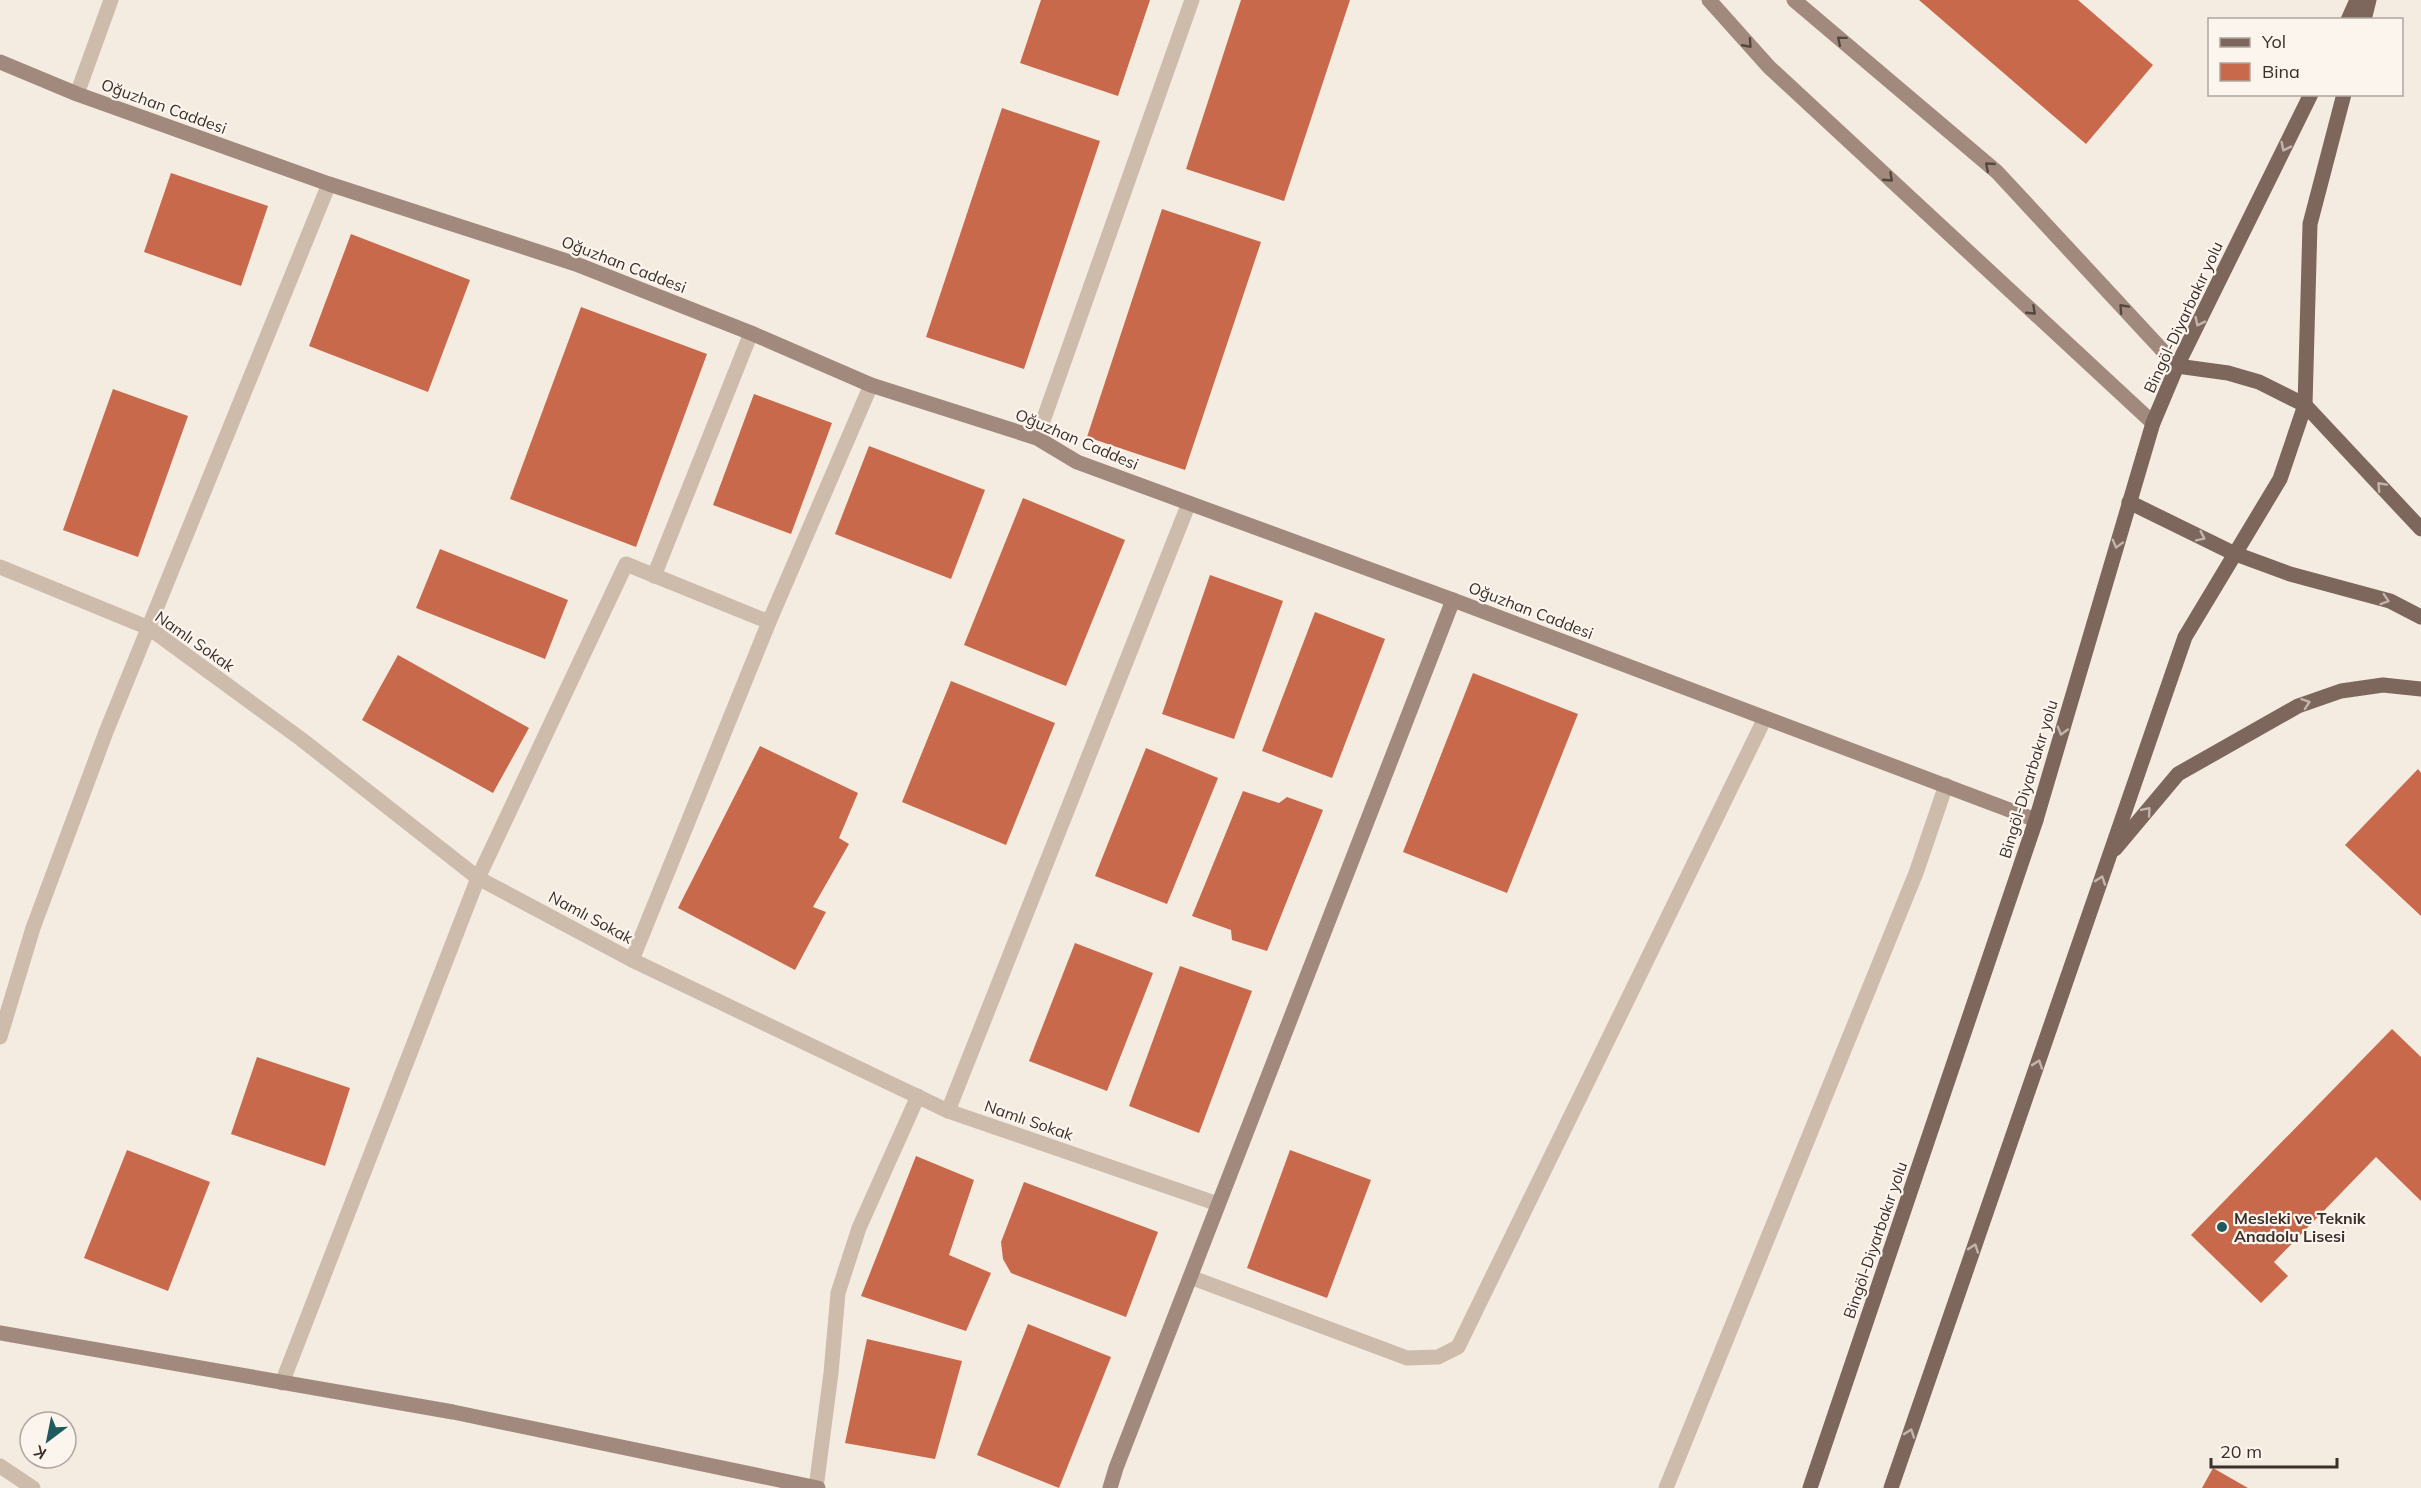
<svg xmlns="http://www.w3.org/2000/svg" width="2421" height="1488" font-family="Mulish,sans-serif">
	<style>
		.building { fill: #c8694b }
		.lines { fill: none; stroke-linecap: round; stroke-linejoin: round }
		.lane { stroke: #cdbbac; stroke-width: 15 }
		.street { stroke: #cdbbac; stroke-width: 15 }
		.secondary { stroke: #a18a7d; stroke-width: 15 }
		.primary { stroke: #7d675c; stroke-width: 15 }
		.oneway { stroke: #544640 }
		.oneway2 { stroke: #c2b5ac }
		.poi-dot { fill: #1f5a5e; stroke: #fbf5ee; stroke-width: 2 }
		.labels { text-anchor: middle; stroke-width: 4.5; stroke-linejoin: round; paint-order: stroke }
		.street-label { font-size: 16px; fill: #3b302b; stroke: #fbf5ee }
		.poi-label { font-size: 16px; font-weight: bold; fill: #3b302b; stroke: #fbf5ee; text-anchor: start }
	</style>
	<rect width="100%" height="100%" fill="#f4ebe1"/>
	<g class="building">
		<polygon points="1041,0 1150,0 1118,96 1020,63"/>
		<polygon points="1241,0 1350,0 1284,201 1186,169"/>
		<polygon points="1919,0 2078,0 2153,65 2086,144"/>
		<polygon points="1002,108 1100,141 1024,369 926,337"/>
		<polygon points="171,173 268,206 241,286 144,252"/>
		<polygon points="1162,209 1261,242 1185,470 1087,437"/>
		<polygon points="351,234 470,280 428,392 309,346"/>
		<polygon points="581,307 707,354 636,547 510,499"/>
		<polygon points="113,389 188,416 138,557 63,530"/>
		<polygon points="754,394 832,423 791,534 713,505"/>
		<polygon points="869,446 985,490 951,579 835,534"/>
		<polygon points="1023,498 1125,540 1066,686 964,645"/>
		<polygon points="440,549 568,600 545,659 416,608"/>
		<polygon points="1210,575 1283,601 1234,739 1162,714"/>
		<polygon points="1315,612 1385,639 1332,778 1262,751"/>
		<polygon points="398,655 529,728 493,793 362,720"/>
		<polygon points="1473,673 1578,714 1507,893 1403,852"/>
		<polygon points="951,681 1055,723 1006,845 902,802"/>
		<polygon points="760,746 858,793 839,838 849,844 813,907 826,912 795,970 678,908"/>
		<polygon points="1146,748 1218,778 1167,904 1095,876"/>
		<polygon points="2418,769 2421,773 2421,916 2345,845"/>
		<polygon points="1243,791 1279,803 1287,797 1323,810 1267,951 1232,940 1231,930 1192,916"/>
		<polygon points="1075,943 1153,973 1107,1091 1029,1061"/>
		<polygon points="1180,966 1252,991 1199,1133 1129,1106"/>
		<polygon points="2392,1029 2421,1057 2421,1201 2376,1157 2274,1262 2288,1276 2261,1303 2191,1235"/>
		<polygon points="257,1057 350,1088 325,1166 231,1134"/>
		<polygon points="127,1150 210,1182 168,1291 84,1258"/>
		<polygon points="1290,1150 1371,1180 1327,1298 1247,1268"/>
		<polygon points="916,1156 974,1180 949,1255 991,1273 966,1331 861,1296"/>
		<polygon points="1024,1182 1158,1232 1126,1317 1011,1273 1003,1259 1001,1242"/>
		<polygon points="1028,1324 1111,1357 1059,1488 977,1455"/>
		<polygon points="867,1339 962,1361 935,1459 845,1443"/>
		<polygon points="2213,1468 2248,1488 2202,1488"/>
	</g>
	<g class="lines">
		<polyline class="lane" points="1190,1277 1407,1358 1438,1357 1458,1347 1765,718"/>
		<g class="street">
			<polyline points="77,94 111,0"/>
			<polyline points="1037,438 1192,0"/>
			<polyline points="0,567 149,628 301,739 478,878 632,960 948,1111 1218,1204"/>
			<polyline points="654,576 751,333"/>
			<polyline points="632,960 769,622 871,385"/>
			<polyline points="0,1037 33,928 106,732 329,184"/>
			<polyline points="948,1111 1189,503"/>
			<polyline points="282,1383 478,878 626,564 769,622"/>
			<polyline points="0,1466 33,1488"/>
			<polyline points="816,1488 831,1373 838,1293 859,1228 918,1096"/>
			<polyline points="1666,1488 1916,873 1946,785"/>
		</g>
		<g class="secondary">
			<polyline points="1709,0 1769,67 2153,423"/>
			<polyline points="1794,0 1997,172 2177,366"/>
			<polyline points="0,62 77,94 329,184 576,264 751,333 871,385 1037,438 1077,462 1453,600 2036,820"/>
			<polyline points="0,1333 453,1412 818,1488"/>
			<polyline points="1110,1488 1116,1468 1453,600"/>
		</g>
		<g class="primary">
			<polyline points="2348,20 2357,0"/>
			<polyline points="2364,20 2369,0"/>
			<polyline points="2177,366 2228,373 2259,382 2305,405 2421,529"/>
			<polyline points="2129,502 2233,553 2290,574 2390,601 2421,617"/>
			<polyline points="2115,849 2178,774 2298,706 2341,691 2383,685 2421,689"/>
			<polyline points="1810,1488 2036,820 2153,423 2177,366 2311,94"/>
			<polyline points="1891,1488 2185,637 2280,479 2305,405 2310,224 2344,94"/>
		</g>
	</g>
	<defs><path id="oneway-chevron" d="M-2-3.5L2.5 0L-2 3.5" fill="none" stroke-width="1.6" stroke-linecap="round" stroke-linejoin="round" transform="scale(1.5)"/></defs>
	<g class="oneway">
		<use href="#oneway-chevron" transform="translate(1841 40) rotate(-140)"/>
		<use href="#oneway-chevron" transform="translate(1748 44) rotate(48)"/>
		<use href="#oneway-chevron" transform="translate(1989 166) rotate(-139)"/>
		<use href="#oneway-chevron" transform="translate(1889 178) rotate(43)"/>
		<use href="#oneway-chevron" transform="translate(2123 308) rotate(-133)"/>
		<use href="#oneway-chevron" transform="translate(2032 311) rotate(43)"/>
	</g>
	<g class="oneway2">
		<use href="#oneway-chevron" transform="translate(2285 147) rotate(116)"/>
		<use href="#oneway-chevron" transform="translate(2199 322) rotate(116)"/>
		<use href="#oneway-chevron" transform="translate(2381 486) rotate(-133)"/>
		<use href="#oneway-chevron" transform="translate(2201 537) rotate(26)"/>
		<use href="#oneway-chevron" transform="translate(2117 544) rotate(106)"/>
		<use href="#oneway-chevron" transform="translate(2385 600) rotate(18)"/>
		<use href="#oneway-chevron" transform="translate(2306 703) rotate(-19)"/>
		<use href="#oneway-chevron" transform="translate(2062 731) rotate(106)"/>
		<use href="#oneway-chevron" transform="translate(2147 811) rotate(-50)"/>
		<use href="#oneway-chevron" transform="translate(2101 880) rotate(-71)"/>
		<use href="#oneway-chevron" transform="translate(2038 1064) rotate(-71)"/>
		<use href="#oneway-chevron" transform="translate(1974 1248) rotate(-71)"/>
		<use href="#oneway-chevron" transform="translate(1910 1433) rotate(-71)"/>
	</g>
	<circle class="poi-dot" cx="2222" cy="1227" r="6"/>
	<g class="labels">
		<g class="street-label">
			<text transform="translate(164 106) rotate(20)" y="6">Oğuzhan Caddesi</text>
			<text transform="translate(624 264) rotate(21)" y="6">Oğuzhan Caddesi</text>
			<text transform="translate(2183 317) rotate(-65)" y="6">Bingöl-Diyarbakır yolu</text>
			<text transform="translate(1077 439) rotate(23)" y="6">Oğuzhan Caddesi</text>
			<text transform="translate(1531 610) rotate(21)" y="6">Oğuzhan Caddesi</text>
			<text transform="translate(195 641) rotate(35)" y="6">Namlı Sokak</text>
			<text transform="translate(2028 779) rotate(-73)" y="6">Bingöl-Diyarbakır yolu</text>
			<text transform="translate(591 917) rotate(28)" y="6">Namlı Sokak</text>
			<text transform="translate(1029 1120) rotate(19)" y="6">Namlı Sokak</text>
			<text transform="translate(1875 1240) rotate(-71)" y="6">Bingöl-Diyarbakır yolu</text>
		</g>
		<g class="poi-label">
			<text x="2234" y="1224">Mesleki ve Teknik<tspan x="2234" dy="18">Anadolu Lisesi</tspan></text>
		</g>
	</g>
	<rect x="2208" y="18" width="195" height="78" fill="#fbf5ee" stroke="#aea6a0" stroke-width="1.5"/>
	<rect x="2220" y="38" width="30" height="9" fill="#7d675c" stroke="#aea6a0" stroke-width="1.5"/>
	<text x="2262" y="48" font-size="18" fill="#3b302b">Yol</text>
	<rect x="2220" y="63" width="30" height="18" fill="#c8694b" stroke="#aea6a0" stroke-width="1.5"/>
	<text x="2262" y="78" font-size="18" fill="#3b302b">Bina</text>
	<g transform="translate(48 1440) rotate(212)"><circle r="28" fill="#fbf5ee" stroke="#aea6a0" stroke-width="1.5"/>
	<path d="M0-4.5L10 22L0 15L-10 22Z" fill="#1f5a5e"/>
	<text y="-9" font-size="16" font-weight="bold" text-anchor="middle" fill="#3b302b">K</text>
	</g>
	<path d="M2211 1458v9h126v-9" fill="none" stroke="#3b302b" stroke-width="3"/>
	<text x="2220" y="1458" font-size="18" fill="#3b302b" stroke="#fbf5ee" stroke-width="4.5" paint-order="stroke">20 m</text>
</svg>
